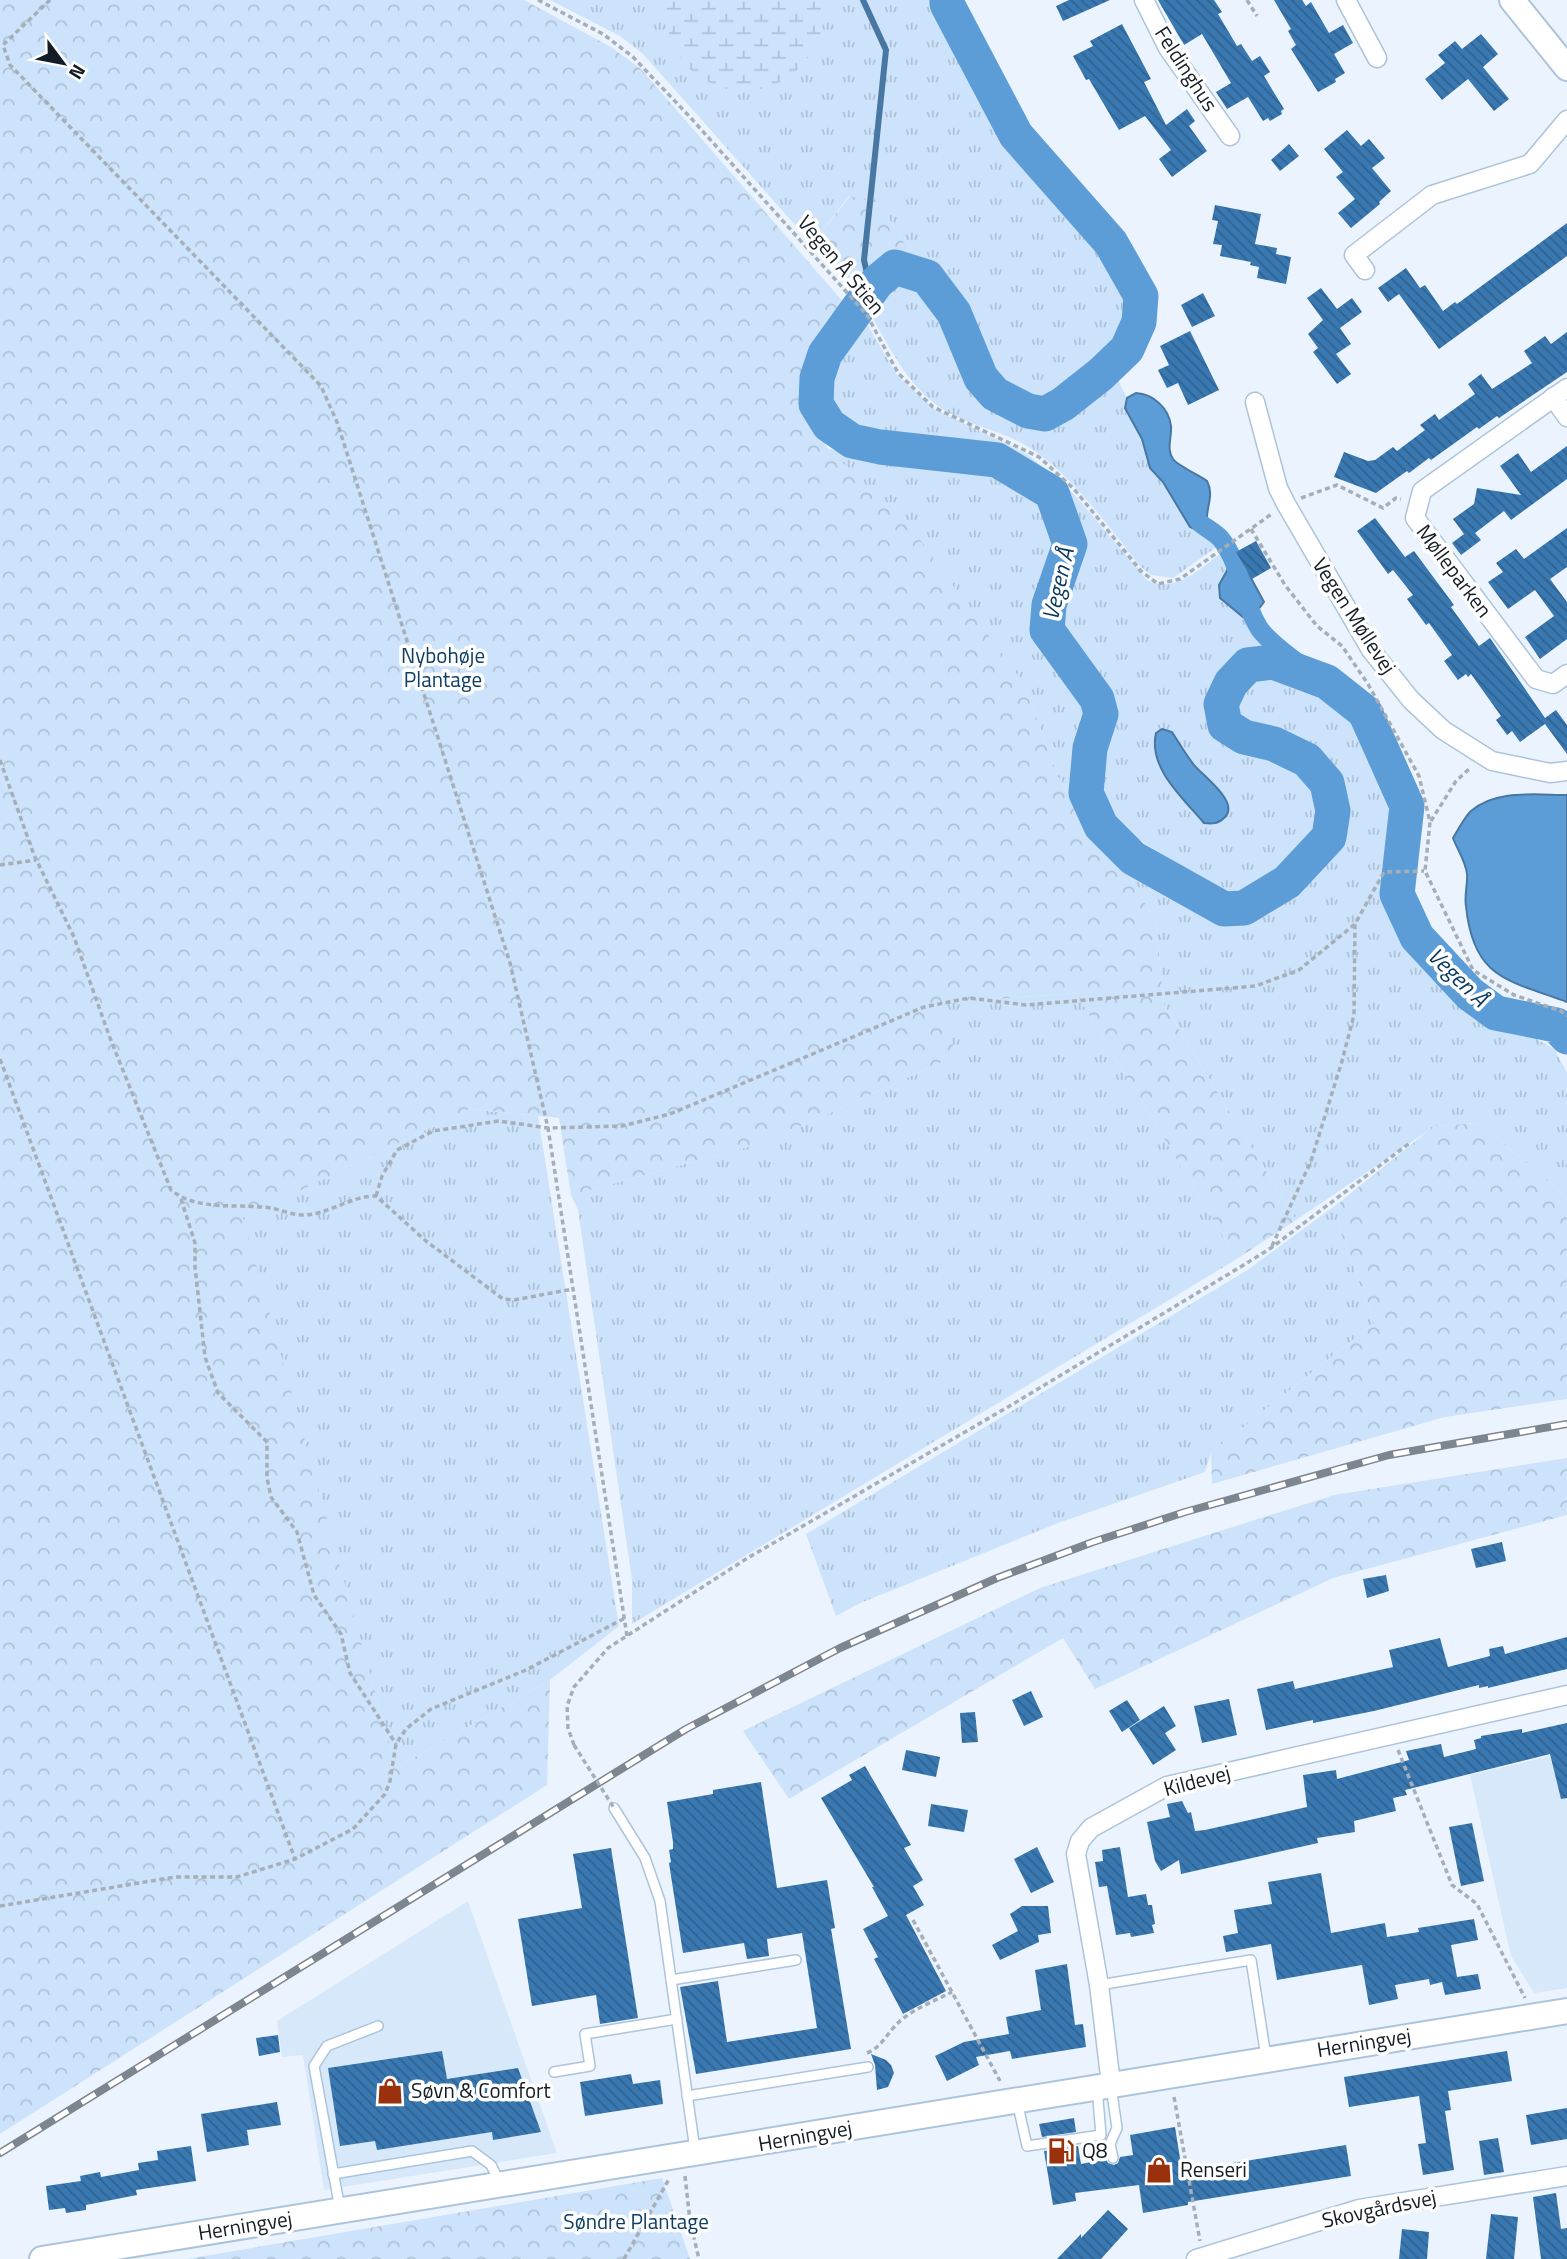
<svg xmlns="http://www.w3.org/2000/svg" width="1567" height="2259" font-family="'Titillium Web',sans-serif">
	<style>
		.built { fill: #d6e8fa }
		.grass { fill: url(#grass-tufts) }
		.forest { fill: url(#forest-crowns) }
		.wetland { fill: url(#wetland-marsh) }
		.water { fill: #5d9dd7; stroke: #4777a2; stroke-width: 2 }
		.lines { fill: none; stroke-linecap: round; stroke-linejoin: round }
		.stream { stroke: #4777a2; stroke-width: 6 }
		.canal { stroke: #5d9dd7; stroke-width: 19 }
		.river { stroke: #5d9dd7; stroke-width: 35 }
		.building { fill: url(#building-back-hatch) }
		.lane-casing { stroke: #acc4db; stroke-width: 12 }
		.street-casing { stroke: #acc4db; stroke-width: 21 }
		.secondary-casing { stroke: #acc4db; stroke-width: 28 }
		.path { stroke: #a6afb8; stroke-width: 3.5; stroke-dasharray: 5 3.5; stroke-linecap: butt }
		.lane { stroke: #fff; stroke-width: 9 }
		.street { stroke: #fff; stroke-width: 18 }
		.secondary { stroke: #fff; stroke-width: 24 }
		.rail-casing { stroke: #7d868f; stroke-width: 8 }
		.rail { stroke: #fff; stroke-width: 5; stroke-dasharray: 16; stroke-linecap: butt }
		.path-bridge { stroke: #a6afb8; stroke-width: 3.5; stroke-dasharray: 5 3.5; stroke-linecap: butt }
		.labels { text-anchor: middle; stroke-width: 7; stroke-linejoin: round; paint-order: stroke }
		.street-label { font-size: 21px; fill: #141d25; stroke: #fff }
		.park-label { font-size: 21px; fill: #0e3e64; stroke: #fff }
		.poi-label { font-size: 21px; fill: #141d25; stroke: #fff; text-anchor: start }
		.water-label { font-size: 23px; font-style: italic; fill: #06385e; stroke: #fff }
	</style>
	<defs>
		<pattern id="grass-tufts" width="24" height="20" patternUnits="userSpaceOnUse" patternTransform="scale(1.75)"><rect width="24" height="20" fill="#cce3fb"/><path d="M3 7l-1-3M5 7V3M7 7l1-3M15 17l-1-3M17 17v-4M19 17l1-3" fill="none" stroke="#aec2d7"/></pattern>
		<pattern id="forest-crowns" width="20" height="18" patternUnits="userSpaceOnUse" patternTransform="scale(1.75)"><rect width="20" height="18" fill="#cce3fb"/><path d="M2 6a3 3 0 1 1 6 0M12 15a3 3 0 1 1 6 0" fill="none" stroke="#aec2d7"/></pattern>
		<pattern id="wetland-marsh" width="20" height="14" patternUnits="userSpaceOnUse" patternTransform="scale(1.75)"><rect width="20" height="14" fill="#cce3fb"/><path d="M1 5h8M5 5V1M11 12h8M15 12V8" fill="none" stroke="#aec2d7"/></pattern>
		<pattern id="building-back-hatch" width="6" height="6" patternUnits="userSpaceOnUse" patternTransform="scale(1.75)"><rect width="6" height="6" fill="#3978b1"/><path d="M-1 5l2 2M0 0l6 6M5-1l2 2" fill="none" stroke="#2f6290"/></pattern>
	</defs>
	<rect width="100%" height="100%" fill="#ebf4fe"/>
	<g class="built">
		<polygon points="1550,1756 1558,1786 1567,1785 1567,1988 1534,1993 1511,1956 1470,1775"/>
		<polygon points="468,1901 557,2153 324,2190 303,2055 282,2057 277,2021"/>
	</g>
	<g class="grass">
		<polygon points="550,0 935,0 1014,143 1110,259 1124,289 1125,310 1120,335 1102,358 1047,406 1032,403 997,384 956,300 915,261 880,204 849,196 812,244 643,54 620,36"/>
		<path d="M 896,276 C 918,280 945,314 955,334 C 963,349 963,371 973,385 C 988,405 1032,432 1056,421 C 1078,411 1097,389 1115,374 L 1127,398 L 1126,408 L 1142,439 L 1150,468 L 1163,482 L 1190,527 L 1219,540 L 1218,546 L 1173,578 L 1151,575 L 1140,566 C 1108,526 1077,482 1036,452 C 1009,432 972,427 944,410 C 907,387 889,345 867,309 L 887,282 Z"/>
		<path d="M 864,319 L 897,375 L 934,409 L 1027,454 L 1073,493 L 1147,580 C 1176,595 1201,567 1224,551 L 1234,567 L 1229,567 L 1243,617 L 1251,619 L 1257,631 L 1288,657 L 1250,652 L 1235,659 L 1207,705 L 1214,725 L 1230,744 L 1250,746 L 1279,755 L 1308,770 L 1319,784 L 1325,820 C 1304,853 1267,890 1227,896 L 1116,825 L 1104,799 L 1101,754 L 1110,726 L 1112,707 L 1105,688 L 1062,631 L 1057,615 L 1081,540 L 1076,512 L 1066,493 L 1021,458 L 938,442 L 875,441 L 848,424 L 829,402 L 825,391 L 829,370 Z"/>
		<polygon points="828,449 887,461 994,470 1034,490 1051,510 1057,532 1056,558 1040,614 1040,631 1083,692 1088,706 1076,773 1080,806 1058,777 1024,684"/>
		<path d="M 1265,673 L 1312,686 L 1356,719 L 1396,803 L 1383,892 L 1388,915 L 1478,1021 L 1528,1034 L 1554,1049 L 1567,1072 L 1567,1198 L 1479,1123 L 1435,1126 L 1296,1220 L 1164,1005 L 1156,923 L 1121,860 L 1200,912 L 1227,922 L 1244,920 L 1318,868 L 1337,836 L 1338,793 L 1326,762 L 1304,746 L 1242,719 C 1235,701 1236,690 1250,675 Z"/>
		<polygon points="1076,993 1237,1259 632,1624 632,1580 578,1210 571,1195 766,1142 955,1056 944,1003"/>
		<polygon points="469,1109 538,1116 619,1626 550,1680 396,1768 242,1218"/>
		<polygon points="1340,1202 1338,1225 1374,1323 1211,1453 1205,1472 1058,1523 858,1604 836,1616 806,1534 1246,1271"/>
	</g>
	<g class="forest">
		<polygon points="0,0 524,0 611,47 641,69 845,304 807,363 806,405 828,449 910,526 1024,684 1058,777 1121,860 1156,923 1164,1005 1296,1220 1237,1259 1076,993 945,1003 955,1056 766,1142 571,1195 559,1118 469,1109 243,1218 396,1768 550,1680 547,1785 0,2134"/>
		<polygon points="850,196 880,204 915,261 887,255 853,289 812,244"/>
		<polygon points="1479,1123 1567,1198 1567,1399 1445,1417 1212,1484 1211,1453 1374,1323 1338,1225 1340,1202 1434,1126"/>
		<polygon points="1567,1458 1567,1515 1333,1578 1095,1689 1063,1638 789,1799 743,1731 1040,1588 1334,1495"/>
		<polygon points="662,2178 690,2259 187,2259"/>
	</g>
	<path class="wetland" d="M 667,0 L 822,0 C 822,7 824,15 823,21 C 822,33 816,46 809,56 C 760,125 657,84 667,0 Z"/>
	<g class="water">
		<path d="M 1136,393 C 1153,394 1169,408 1171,426 C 1172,437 1166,449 1173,459 C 1178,466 1199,475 1207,481 C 1215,496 1205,508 1207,524 L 1221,534 L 1222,536 L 1219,540 L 1190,527 L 1163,482 L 1150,468 L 1142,439 L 1125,408 L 1127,398 Z"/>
		<polygon points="1229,567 1245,567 1264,602 1251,619 1243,617 1220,598 1219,585"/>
		<path d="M 1162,729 L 1172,732 C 1179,743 1186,755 1194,765 C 1204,777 1241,803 1224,818 C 1218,824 1212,824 1204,823 C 1183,798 1148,768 1156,733 Z"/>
		<path d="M 1567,795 L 1567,1002 C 1507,980 1473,978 1466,906 C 1464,896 1468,884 1467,874 C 1466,862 1457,849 1453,838 C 1458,830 1464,818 1471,811 C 1496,789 1536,795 1567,795 Z"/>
	</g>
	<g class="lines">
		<polyline class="stream" points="863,0 886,50 864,260 871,291"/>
		<path class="canal" d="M 1200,523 C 1206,528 1216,533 1221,539 C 1242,566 1241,600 1259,628 C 1269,643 1310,673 1327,682"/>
		<polyline class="river" points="947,0 947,4 1016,135 1111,243 1141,296 1139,322 1127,349 1101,374 1063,404 1045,414 1028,411 995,394 981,378 954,313 927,277 895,267 877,282 825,354 817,378 816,404 829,425 852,441 880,447 997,460 1052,493 1070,544 1049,605 1047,630 1097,699 1101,714 1090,748 1086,793 1101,826 1133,858 1224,909 1244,908 1287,882 1329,837 1333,811 1327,783 1307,760 1274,744 1244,737 1225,725 1221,704 1231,683 1248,665 1273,662 1327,682 1365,712 1407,806 1397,894 1417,937 1470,994 1496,1013 1556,1025 1567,1037"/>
	</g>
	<g class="building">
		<polygon points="1069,0 1110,0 1063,21 1056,6"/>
		<polygon points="1158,0 1214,0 1222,12 1218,14 1237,46 1241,44 1252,61 1260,56 1270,72 1264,76 1284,109 1281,111 1282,114 1270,121 1268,118 1263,121 1248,97 1227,109 1216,92 1231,83 1202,34 1184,45"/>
		<polygon points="1274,0 1302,0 1306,6 1311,2 1329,33 1343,25 1353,43 1334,54 1345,73 1335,79 1336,82 1318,92 1291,49 1296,45 1288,31 1291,29"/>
		<polygon points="1122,24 1151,79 1144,82 1166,125 1187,109 1195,121 1189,126 1207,151 1172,177 1159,159 1171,150 1145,116 1119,130 1089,79 1086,80 1073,56 1093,46 1090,41"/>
		<polygon points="1481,34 1498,54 1483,67 1509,99 1494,111 1468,79 1442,100 1425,79 1445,63 1438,55 1455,41 1462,49"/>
		<polygon points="1347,130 1361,146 1369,139 1385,158 1372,168 1391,191 1379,202 1380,204 1351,228 1338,213 1355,199 1336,177 1343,172 1324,149"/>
		<polygon points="1289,144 1299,156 1280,171 1271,160"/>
		<polygon points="1215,205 1261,214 1255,244 1277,248 1276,254 1291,257 1286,284 1257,278 1259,267 1250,265 1251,262 1220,256 1222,245 1213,244 1218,221 1212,220"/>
		<polygon points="1567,223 1567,256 1439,349 1399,294 1388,302 1378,288 1406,268 1420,288 1425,285 1443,311 1455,302 1457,304"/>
		<polygon points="1321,288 1337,309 1352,298 1362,312 1340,328 1351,344 1336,354 1351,374 1337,384 1313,352 1318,348 1308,334 1323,320 1307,298"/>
		<polygon points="1203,293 1215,316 1192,327 1181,305"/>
		<polygon points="1190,331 1219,390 1188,405 1178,383 1167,388 1158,370 1169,365 1160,346"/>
		<polygon points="1567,332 1567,372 1499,418 1497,416 1479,429 1477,427 1431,460 1429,458 1409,473 1407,471 1376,493 1334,477 1344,452 1368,461 1375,460 1393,447 1397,451 1425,430 1420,425 1435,414 1439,420 1475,394 1468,384 1481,374 1492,389 1532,363 1524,351 1545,336 1551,344"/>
		<polygon points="1567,446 1567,479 1511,520 1504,511 1475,533 1481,540 1461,555 1452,543 1464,534 1453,519 1474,504 1477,488 1521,495 1500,466 1518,453 1531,472"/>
		<polygon points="1375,518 1405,557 1414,551 1454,605 1451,607 1479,646 1490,638 1545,718 1556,710 1567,725 1567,754 1545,724 1520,742 1512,731 1507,735 1496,720 1501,716 1471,674 1468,677 1466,674 1458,680 1444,661 1452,655 1429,623 1426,625 1407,599 1413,595 1393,570 1388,574 1357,531"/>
		<polygon points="1567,528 1567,567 1550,579 1567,602 1567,639 1540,659 1525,637 1554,616 1535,590 1508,609 1488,582 1503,572 1496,563 1516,549 1524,559"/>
		<polygon points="1256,541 1271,568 1252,579 1236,552"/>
		<polygon points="1502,1542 1506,1561 1476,1568 1471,1549"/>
		<polygon points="1386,1575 1389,1591 1367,1598 1363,1579"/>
		<polygon points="1567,1637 1567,1669 1488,1688 1488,1686 1479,1688 1479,1685 1374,1711 1313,1723 1313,1720 1266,1730 1257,1689 1293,1681 1295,1689 1393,1667 1389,1650 1440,1638 1448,1667 1490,1656 1489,1649 1503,1646 1505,1654"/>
		<polygon points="1031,1691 1043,1717 1024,1726 1012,1700"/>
		<polygon points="1229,1699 1237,1735 1202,1743 1194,1706"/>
		<polygon points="1127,1700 1140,1720 1122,1732 1109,1711"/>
		<polygon points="1164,1706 1176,1726 1165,1733 1176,1750 1153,1765 1129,1728"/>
		<polygon points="975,1712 978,1742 962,1743 960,1713"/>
		<polygon points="1567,1723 1567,1798 1561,1799 1550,1754 1405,1790 1407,1795 1393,1798 1396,1811 1354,1821 1355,1832 1317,1838 1318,1843 1181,1874 1179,1860 1161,1871 1155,1861 1147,1822 1170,1817 1167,1804 1182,1801 1188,1813 1191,1812 1195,1831 1205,1830 1307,1807 1303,1775 1336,1770 1337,1779 1409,1760 1406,1751 1441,1744 1444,1757 1476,1749 1474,1740 1481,1738 1481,1736 1522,1729 1522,1733"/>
		<polygon points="906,1750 940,1757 936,1777 902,1770"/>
		<polygon points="865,1766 911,1845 904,1848 923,1880 913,1886 924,1905 906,1915 946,1991 903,2014 874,1959 878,1957 863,1929 888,1916 872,1887 874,1887 821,1798 852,1780 849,1775"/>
		<polygon points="761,1782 777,1888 827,1880 835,1928 831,1929 851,2049 696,2074 680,1987 718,1981 727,2042 817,2028 802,1933 767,1939 769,1956 747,1959 744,1943 683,1953 669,1863 671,1862 669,1850 673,1849 673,1842 667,1802 713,1794 713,1790"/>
		<polygon points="931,1804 968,1810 964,1832 928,1826"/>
		<polygon points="1472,1823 1484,1881 1461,1886 1449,1827"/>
		<polygon points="1037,1847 1054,1882 1031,1893 1014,1859"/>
		<polygon points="1120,1847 1128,1897 1146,1894 1148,1905 1152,1905 1155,1924 1152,1925 1154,1933 1131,1937 1130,1933 1116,1935 1107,1886 1099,1887 1095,1862 1103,1861 1102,1850"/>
		<polygon points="611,1848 638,2018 600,2024 596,1995 532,2006 518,1919 582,1908 573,1854"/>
		<polygon points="1321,1873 1331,1933 1385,1923 1387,1937 1419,1932 1418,1928 1474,1919 1478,1940 1451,1945 1457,1977 1478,1974 1481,1989 1445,1995 1442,1982 1430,1985 1429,1979 1395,1985 1398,1999 1369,2005 1362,1965 1277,1980 1271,1944 1226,1952 1223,1936 1238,1933 1234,1910 1272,1904 1268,1882"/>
		<polygon points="1022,1906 1048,1906 1051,1933 1038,1935 1039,1942 1000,1960 992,1945 1018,1931 1010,1914"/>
		<polygon points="1067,1964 1075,2025 1083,2024 1086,2047 1012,2059 1010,2051 976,2057 979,2065 947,2081 935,2056 964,2042 1009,2034 1006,2017 1041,2010 1035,1970"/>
		<polygon points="278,2035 280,2052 259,2056 256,2038"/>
		<polygon points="442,2051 447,2079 518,2068 541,2132 493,2140 492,2132 377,2150 375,2141 340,2146 328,2068"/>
		<polygon points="1507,2051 1512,2081 1448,2091 1451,2110 1445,2111 1454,2170 1423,2175 1418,2144 1426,2143 1419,2096 1349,2107 1344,2077"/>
		<polygon points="871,2054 886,2060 891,2065 894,2073 888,2087 877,2090 875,2065"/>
		<polygon points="631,2074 633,2084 660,2080 663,2104 585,2116 580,2082"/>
		<polygon points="277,2102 281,2125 247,2130 249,2145 207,2152 201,2114"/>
		<polygon points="1567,2108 1567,2139 1531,2145 1526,2115"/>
		<polygon points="1074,2118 1076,2132 1042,2137 1039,2124"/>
		<polygon points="1175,2127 1182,2171 1346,2145 1351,2176 1188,2202 1188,2205 1143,2213 1139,2185 1075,2193 1076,2201 1053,2205 1044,2151 1078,2146 1081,2164 1106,2159 1108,2163 1114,2165 1118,2163 1120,2157 1133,2155 1130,2135"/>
		<polygon points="1498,2138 1504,2172 1484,2175 1479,2141"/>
		<polygon points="191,2146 196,2181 136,2190 137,2195 86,2205 86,2210 66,2213 65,2208 49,2210 46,2186 81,2181 80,2176 100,2172 101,2177 139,2170 138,2163 158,2160 157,2151"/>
		<polygon points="1556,2193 1561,2229 1567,2228 1567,2259 1541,2259 1533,2197"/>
		<polygon points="1108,2210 1128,2229 1101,2259 1057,2259 1081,2234 1081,2238"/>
		<polygon points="1491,2214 1518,2217 1514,2259 1486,2259"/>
		<polygon points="1402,2229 1429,2232 1427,2259 1399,2259"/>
	</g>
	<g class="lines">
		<g class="lane-casing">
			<g id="lane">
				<polyline points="614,1808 645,1858 660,1901 695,2150"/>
				<polyline points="671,1980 796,1960"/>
				<polyline points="1099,1985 1251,1960 1266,2057"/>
				<polyline points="554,2072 590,2066 585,2034 677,2019"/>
				<polyline points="1111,2086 1117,2128 1110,2144 1113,2158"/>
				<polyline points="687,2096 868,2067"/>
				<polyline points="1017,2101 1027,2146 1101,2135 1097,2088"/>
				<polyline points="333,2174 472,2151 491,2165 500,2183"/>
				<polyline points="340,2209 314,2066 327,2046 378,2026"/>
			</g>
		</g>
		<g class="street-casing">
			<g id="street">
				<polyline points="1144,0 1168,48 1230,136"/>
				<polyline points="1346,0 1377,58"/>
				<polyline points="1365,270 1354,255 1432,195 1530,164 1567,120"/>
				<polyline points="1567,388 1422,491 1415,518 1536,679 1553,684 1567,674"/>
				<polyline points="1553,397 1567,417"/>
				<polyline points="1255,402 1278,488 1286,504 1371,650 1411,700 1443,730 1492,761 1550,773 1567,771"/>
				<polyline points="1111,2084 1099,1985 1076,1854 1080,1841 1091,1828 1167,1786 1567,1695"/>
				<polyline points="1196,2259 1359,2209 1567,2176"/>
			</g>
		</g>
		<g class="secondary-casing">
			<g id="secondary">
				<polyline points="1512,0 1567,68"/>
				<polyline points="42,2259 1567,2011"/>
			</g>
		</g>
		<g class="path">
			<polyline points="50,0 3,45 10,65 321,386 337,422 510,963 548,1128 627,1636"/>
			<polyline points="538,0 603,34 633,57 690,117 867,315 898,373 933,407 1039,457 1074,489 1141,571 1158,584 1180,579 1273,513"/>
			<polyline points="1247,0 1257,16"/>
			<polyline points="1301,498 1337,485 1383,508 1396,498 1401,499"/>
			<polyline points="1251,529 1285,585 1317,626 1342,646 1368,684 1419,776 1430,822 1425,871 1473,970 1514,995 1561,1011 1567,1016"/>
			<path d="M 0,760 L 34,855 L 74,937 L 110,1038 L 171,1190 C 198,1212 237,1203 271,1208 C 281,1210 292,1215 303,1215 C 328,1215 350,1196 376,1196 L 426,1241 L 503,1299 L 514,1300 L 573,1289"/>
			<polyline points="1431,821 1456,781 1469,769"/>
			<polyline points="0,865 36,860"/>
			<polyline points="0,1059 295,1859"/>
			<polyline points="376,1196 382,1176 397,1150 433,1131 499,1121 548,1128 622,1126 670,1114 924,1007 969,998 1026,1005 1256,986 1299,970 1355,924"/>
			<polyline points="181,1199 195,1243 195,1267 205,1357 218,1393 267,1442 267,1478 271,1497 297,1532 314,1595 341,1634 350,1673 396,1744"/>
			<polyline points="1272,1246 1311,1161 1342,1061 1354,1015 1355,924 1384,872 1424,871"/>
			<polyline points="574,1745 568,1728 567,1706 574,1687 608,1648 746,1559 1008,1407 1242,1266 1271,1248 1411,1142"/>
			<polyline points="1398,1750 1452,1885 1477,1904 1525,1998"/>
			<polyline points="0,1906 175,1877 237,1877 295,1859 353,1829 385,1794 390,1781 396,1744 406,1729 431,1709 526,1670 625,1618"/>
			<polyline points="913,1920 1000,2081"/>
			<path d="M 867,2053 C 881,2048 888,2032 899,2022 C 913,2009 934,2001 952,1992"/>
			<polyline points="1174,2097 1200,2241"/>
			<polyline points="685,2176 690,2221 699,2259"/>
			<polyline points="624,2259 669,2179"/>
		</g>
		<use href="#lane" class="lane"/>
		<use href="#street" class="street"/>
		<use href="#secondary" class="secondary"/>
		<g class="rail-casing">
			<polyline id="rail" points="0,2153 686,1729 840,1648 997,1578 1093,1542 1185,1512 1389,1455 1567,1424"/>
		</g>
		<use href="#rail" class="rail"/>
		<polyline class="path-bridge" points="574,1745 614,1808"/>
	</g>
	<defs>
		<g id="shop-bare" transform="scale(2.1)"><path d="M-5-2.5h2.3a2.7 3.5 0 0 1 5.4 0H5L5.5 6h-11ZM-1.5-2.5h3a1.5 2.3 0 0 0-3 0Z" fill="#99320c" stroke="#fff" stroke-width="2.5" paint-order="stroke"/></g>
		<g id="fuel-bare" transform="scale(2.1)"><path d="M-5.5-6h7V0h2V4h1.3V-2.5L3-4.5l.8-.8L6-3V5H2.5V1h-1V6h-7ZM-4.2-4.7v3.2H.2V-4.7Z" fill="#99320c" stroke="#fff" stroke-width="2.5" paint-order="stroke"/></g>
	</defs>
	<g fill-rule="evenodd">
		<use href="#shop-bare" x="390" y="2091"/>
		<use href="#fuel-bare" x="1061" y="2151"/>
		<use href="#shop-bare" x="1159" y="2170"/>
	</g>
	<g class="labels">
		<g class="street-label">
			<text transform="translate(1186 69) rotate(57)" y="7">Feldinghus</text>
			<text transform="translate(841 265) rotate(50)" y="7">Vegen Å Stien</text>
			<text transform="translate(1454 571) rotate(53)" y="7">Mølleparken</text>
			<text transform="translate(1354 616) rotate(57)" y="7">Vegen Møllevej</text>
			<text transform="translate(1197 1781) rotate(-15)" y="7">Kildevej</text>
			<text transform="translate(1364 2043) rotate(-9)" y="7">Herningvej</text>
			<text transform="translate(805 2136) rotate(-10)" y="7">Herningvej</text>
			<text transform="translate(1379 2209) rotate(-12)" y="7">Skovgårdsvej</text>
			<text transform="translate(245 2226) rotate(-9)" y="7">Herningvej</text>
		</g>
		<g class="park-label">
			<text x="443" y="663">Nybohøje<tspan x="443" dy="24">Plantage</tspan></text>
			<text x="636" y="2229">Søndre Plantage</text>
		</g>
		<g class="poi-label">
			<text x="411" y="2098">Søvn &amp; Comfort</text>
			<text x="1082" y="2158">Q8</text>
			<text x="1180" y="2177">Renseri</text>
		</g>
		<g class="water-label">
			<text transform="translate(1058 584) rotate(-77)" y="8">Vegen Å</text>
			<text transform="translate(1458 977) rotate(44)" y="8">Vegen Å</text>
		</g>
	</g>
	<g transform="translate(63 63) rotate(122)" stroke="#ffffff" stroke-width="5" paint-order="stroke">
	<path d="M0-5L12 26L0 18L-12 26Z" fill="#141d25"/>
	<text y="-10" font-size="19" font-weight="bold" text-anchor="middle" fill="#141d25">N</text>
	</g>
</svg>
